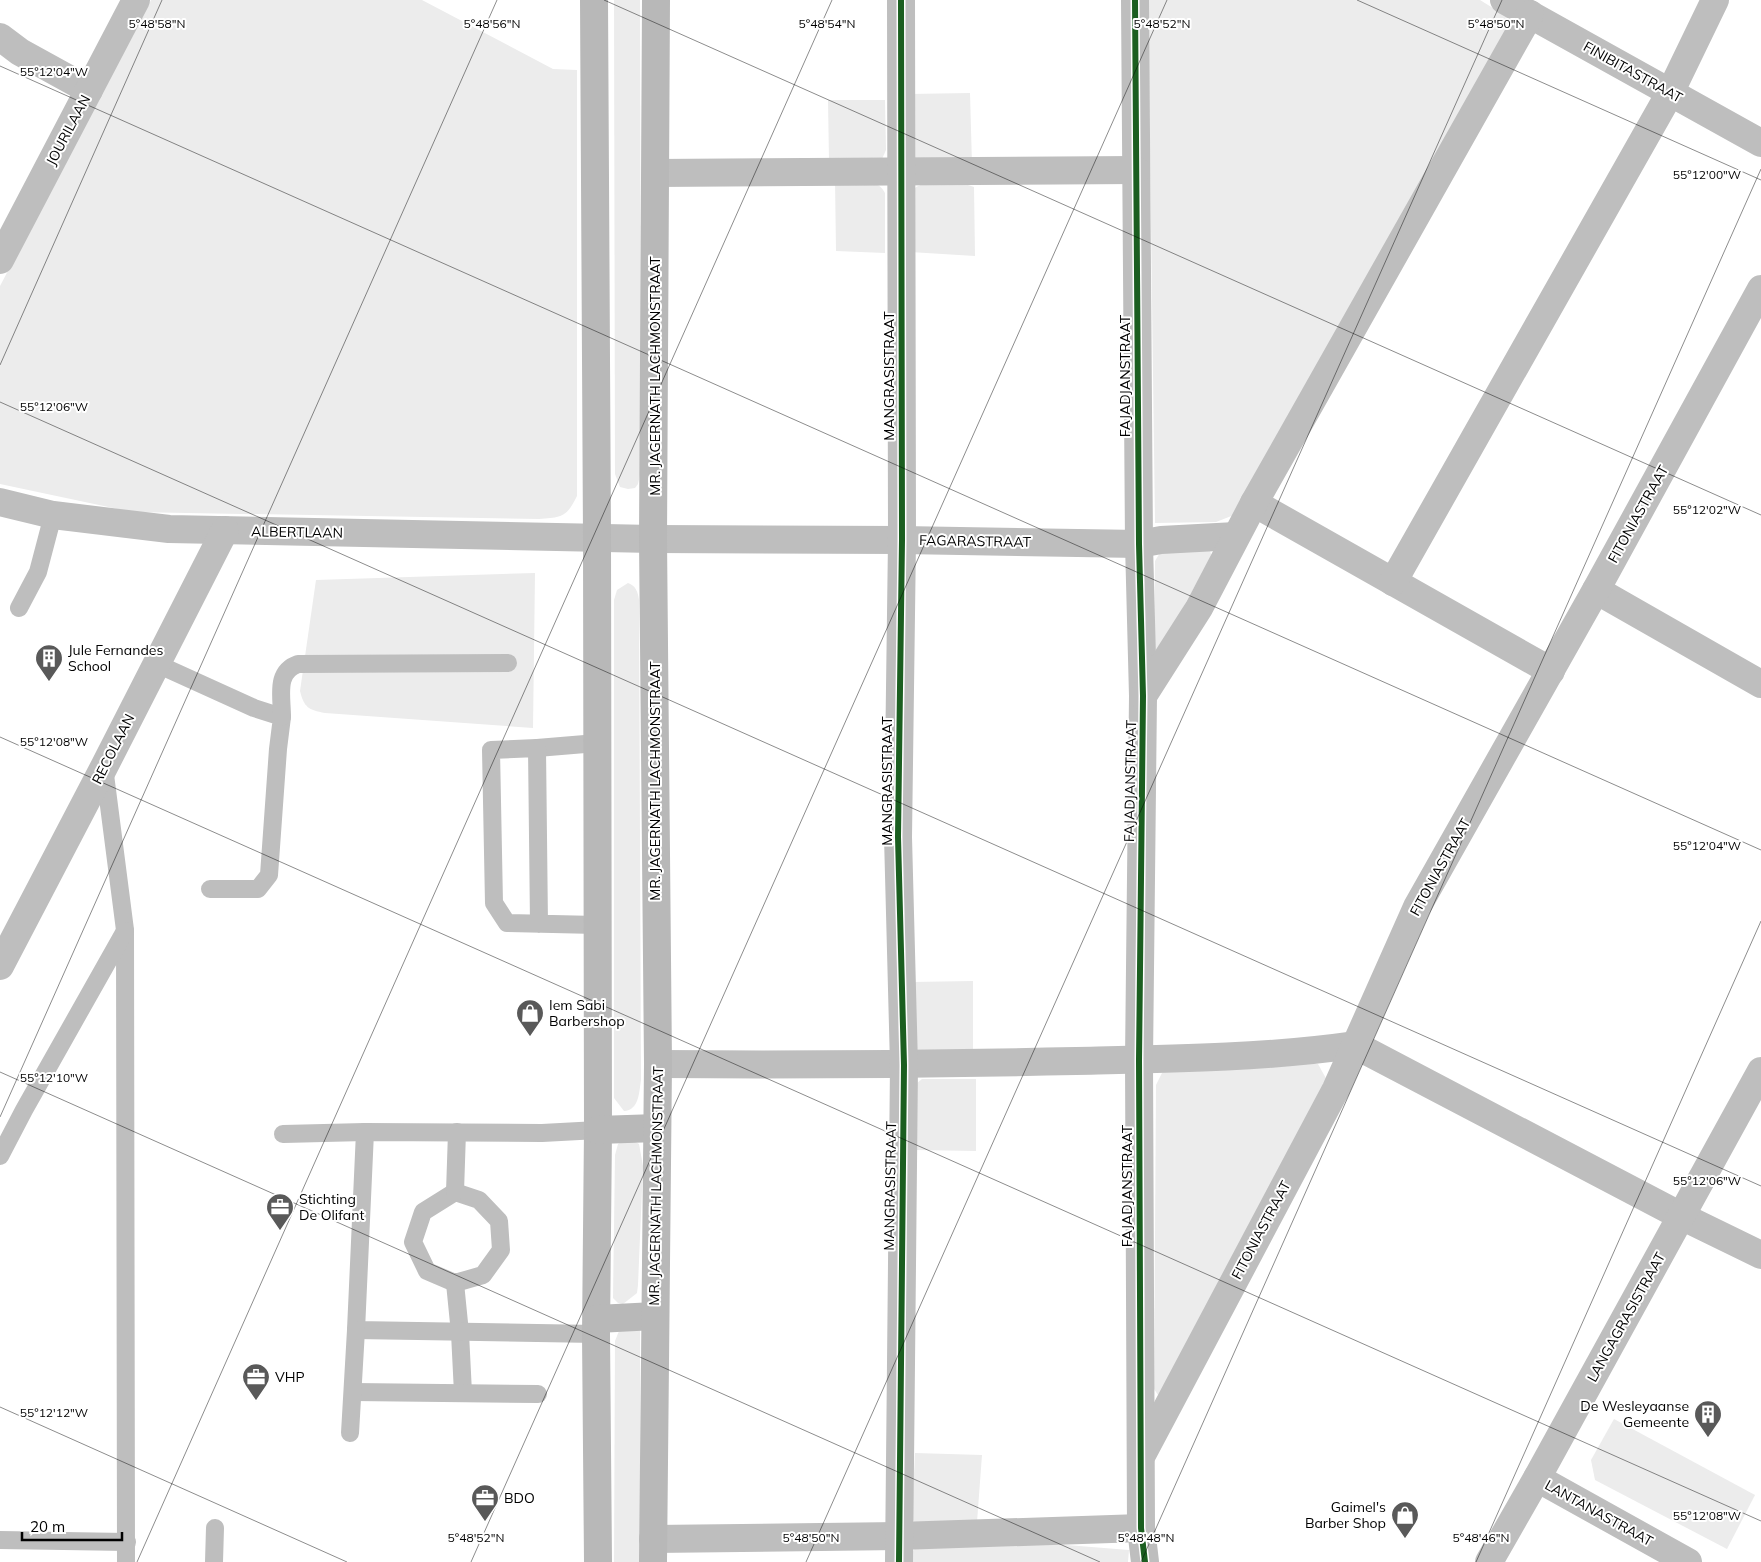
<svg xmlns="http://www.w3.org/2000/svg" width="1761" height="1562" font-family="Mulish,sans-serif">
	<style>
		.grass { fill: #ececec }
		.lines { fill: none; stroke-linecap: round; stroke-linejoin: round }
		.service { stroke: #bebebe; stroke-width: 18 }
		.minor { stroke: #bebebe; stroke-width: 28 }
		.secondary { stroke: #b8b8b8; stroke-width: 28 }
		.cycleway-casing { stroke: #fff; stroke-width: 9 }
		.cycleway { stroke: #1b5e20; stroke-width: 6 }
		.ticks { fill: none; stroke: #000; stroke-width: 1; stroke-opacity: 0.45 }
		.labels { text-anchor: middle; stroke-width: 4; stroke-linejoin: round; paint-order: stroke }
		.street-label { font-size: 14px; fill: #000; stroke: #fff }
		.poi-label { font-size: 14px; fill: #000; stroke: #fff; text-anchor: start }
		.ticks-label { font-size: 12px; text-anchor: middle; fill: #000; stroke: #fff; stroke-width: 4; stroke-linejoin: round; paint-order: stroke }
	</style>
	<rect width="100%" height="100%" fill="#fff"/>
	<g class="grass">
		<path d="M 151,0 L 422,0 L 553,69 L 577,70 L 577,496 C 566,518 562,517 539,519 L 132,512 L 0,484 L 0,286 Z"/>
		<polygon points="614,0 640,0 641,470 638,484 635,488 628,489 620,487 615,474"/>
		<polygon points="1148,0 1480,0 1509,18 1512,24 1234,515 1216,522 1155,523"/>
		<polygon points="970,93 972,165 911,160 909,94"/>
		<polygon points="828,100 885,100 886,150 882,159 829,161"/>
		<path d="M 835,180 C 851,181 877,176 885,193 L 885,253 L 836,251 Z"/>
		<polygon points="923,184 965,184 974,187 975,256 910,252 912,192 916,187"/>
		<polygon points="1209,548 1211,554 1210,559 1160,649 1154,651 1155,561 1161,551"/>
		<path d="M 535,573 L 533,728 L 325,713 C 308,710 304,707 300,691 L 316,580 Z"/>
		<path d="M 628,583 C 636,586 638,592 639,600 L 641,1080 C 639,1093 639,1110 624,1111 L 614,1098 L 614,600 L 617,590 Z"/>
		<polygon points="973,981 973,1054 924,1054 913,1049 912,982"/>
		<polygon points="1310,1063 1318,1064 1328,1082 1163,1391 1158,1395 1154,1389 1156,1085 1162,1073 1171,1068"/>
		<polygon points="922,1079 976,1079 976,1151 915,1150 916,1084"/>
		<polygon points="632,1140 639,1144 643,1166 638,1285 637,1293 623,1304 618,1303 613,1298 615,1155 618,1144 624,1141"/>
		<polygon points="640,1330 640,1562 614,1562 615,1341 619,1331"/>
		<polygon points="1614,1419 1755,1495 1727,1549 1595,1480 1591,1460"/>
		<polygon points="915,1453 982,1455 977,1522 916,1525 912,1518"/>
		<polygon points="919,1544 1054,1544 1129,1550 1128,1562 912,1562 912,1552"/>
	</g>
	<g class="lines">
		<g class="service">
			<polyline points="19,608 38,572 53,515"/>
			<polyline points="157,664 254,708 282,717 278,749 269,875 258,889 210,889"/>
			<path d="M 282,717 C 282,696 275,672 298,664 L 508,663"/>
			<polyline points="537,748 597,743"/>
			<polyline points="104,767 125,930 126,1562"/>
			<polyline points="539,924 537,748 491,750 494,903 507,923 597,925"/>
			<polyline points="283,1134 365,1132"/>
			<polyline points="0,1156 24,1110 125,931"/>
			<polygon points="455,1192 479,1200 499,1221 501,1250 483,1275 455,1283 427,1271 413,1242 423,1212"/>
			<polyline points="455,1192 457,1132"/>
			<polyline points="455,1283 460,1333 463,1393"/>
			<polyline points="596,1334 356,1330 365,1132 542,1133 598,1130"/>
			<polyline points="353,1392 538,1394"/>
			<polyline points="350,1433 356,1330"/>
			<polyline points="0,1540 127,1542"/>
			<polyline points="214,1562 215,1528"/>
		</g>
		<g class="minor">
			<polyline points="1135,0 1139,544 1143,696 1139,1060 1141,1528 1145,1562"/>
			<polyline points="1504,0 1761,143"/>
			<polyline points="0,37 20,52 89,90"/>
			<polyline points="656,173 1136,170"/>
			<polyline points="0,260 136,0"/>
			<polyline points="0,502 53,515 169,529 653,539 902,540 1139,544 1161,540 1236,536"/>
			<polyline points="1254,503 1551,671"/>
			<polyline points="1393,582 1670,93 1715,0"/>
			<polyline points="1596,590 1761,684"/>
			<polyline points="1143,696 1199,608 1254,503 1530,14"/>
			<polyline points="0,966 104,767 225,530"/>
			<path d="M 658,1064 C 797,1065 937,1064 1076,1061 C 1169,1059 1263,1058 1355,1045 L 1681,1216 L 1761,1255"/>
			<polyline points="1143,1453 1336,1089 1417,907 1596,590 1761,289"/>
			<polyline points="1537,1478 1688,1562"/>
			<polyline points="653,1539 899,1536 1141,1528"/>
			<polyline points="899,1562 904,1065 898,837 902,540 901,0"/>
			<polyline points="1489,1562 1537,1478 1761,1071"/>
		</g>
		<g class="secondary">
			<polyline points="594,0 597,538 598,1130 596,1334 598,1562"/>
			<polyline points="598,1130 657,1128"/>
			<polyline points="597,1319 655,1316"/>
			<polyline points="653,1562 658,1064 653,539 656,0"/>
		</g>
		<g class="cycleway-casing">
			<g id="cycleway">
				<polyline points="1135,0 1139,544 1143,696 1139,1060 1141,1528 1145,1562"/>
				<polyline points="899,1562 904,1065 898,837 902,540 901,0"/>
			</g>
		</g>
		<use href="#cycleway" class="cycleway"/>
	</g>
	<path class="ticks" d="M 604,0 L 1761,515M 1357,0 L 1761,180M 0,66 L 1761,850M 0,365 L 162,0M 0,402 L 1761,1186M 0,737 L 1761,1521M 0,1072 L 1100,1562M 0,1117 L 497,0M 0,1407 L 347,1562M 137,1562 L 832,0M 471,1562 L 1167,0M 806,1562 L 1502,0M 1141,1562 L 1761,169M 1476,1562 L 1761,921"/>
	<defs>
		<g id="building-pin" transform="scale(1.4375)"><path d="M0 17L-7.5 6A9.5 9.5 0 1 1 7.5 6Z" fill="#595959" stroke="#fff"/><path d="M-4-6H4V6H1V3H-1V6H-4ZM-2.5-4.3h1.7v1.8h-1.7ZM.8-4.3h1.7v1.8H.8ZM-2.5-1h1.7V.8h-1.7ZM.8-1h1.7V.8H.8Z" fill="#fff"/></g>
		<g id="shop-pin" transform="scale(1.4375)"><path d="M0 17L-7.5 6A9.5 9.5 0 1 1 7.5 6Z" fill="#595959" stroke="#fff"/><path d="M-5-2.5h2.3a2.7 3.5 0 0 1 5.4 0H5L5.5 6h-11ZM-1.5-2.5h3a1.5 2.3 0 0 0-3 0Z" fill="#fff"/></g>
		<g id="office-pin" transform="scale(1.4375)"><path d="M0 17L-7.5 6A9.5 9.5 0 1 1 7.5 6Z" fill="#595959" stroke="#fff"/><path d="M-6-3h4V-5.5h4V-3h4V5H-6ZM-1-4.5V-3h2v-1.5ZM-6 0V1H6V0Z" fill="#fff"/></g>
	</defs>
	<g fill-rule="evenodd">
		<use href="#building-pin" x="49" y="658"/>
		<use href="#shop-pin" x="530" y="1013"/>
		<use href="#office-pin" x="280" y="1207"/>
		<use href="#office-pin" x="256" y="1377"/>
		<use href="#building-pin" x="1708" y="1414"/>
		<use href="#office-pin" x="485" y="1498"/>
		<use href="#shop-pin" x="1405" y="1515"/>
	</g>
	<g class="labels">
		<g class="street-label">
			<text transform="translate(1633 72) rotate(29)" y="5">FINIBITASTRAAT</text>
			<text transform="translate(68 130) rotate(-62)" y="5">JOURILAAN</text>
			<text transform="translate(655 376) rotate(-90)" y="5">MR. JAGERNATH LACHMONSTRAAT</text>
			<text transform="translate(889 376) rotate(-90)" y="5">MANGRASISTRAAT</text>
			<text transform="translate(1125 376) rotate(-90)" y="5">FAJADJANSTRAAT</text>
			<text transform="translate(1638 514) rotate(-61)" y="5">FITONIASTRAAT</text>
			<text transform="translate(297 532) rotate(1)" y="5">ALBERTLAAN</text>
			<text transform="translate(975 541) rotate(1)" y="5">FAGARASTRAAT</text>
			<text transform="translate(113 749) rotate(-63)" y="5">RECOLAAN</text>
			<text transform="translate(655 781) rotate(-90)" y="5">MR. JAGERNATH LACHMONSTRAAT</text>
			<text transform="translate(887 781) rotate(-90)" y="5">MANGRASISTRAAT</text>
			<text transform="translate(1130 781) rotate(-89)" y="5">FAJADJANSTRAAT</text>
			<text transform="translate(1440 867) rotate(-61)" y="5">FITONIASTRAAT</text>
			<text transform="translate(656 1186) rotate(-89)" y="5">MR. JAGERNATH LACHMONSTRAAT</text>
			<text transform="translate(890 1186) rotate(-89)" y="5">MANGRASISTRAAT</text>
			<text transform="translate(1127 1186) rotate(-90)" y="5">FAJADJANSTRAAT</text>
			<text transform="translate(1261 1230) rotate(-62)" y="5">FITONIASTRAAT</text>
			<text transform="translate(1626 1317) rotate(-61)" y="5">LANGAGRASISTRAAT</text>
			<text transform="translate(1599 1513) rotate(29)" y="5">LANTANASTRAAT</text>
		</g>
		<g class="poi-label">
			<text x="68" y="655">Jule Fernandes<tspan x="68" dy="16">School</tspan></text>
			<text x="549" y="1010">Iem Sabi<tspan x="549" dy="16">Barbershop</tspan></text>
			<text x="299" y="1204">Stichting<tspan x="299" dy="16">De Olifant</tspan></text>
			<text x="275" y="1382">VHP</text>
			<text x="1689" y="1411" text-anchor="end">De Wesleyaanse<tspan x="1689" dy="16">Gemeente</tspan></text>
			<text x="504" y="1503">BDO</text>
			<text x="1386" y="1512" text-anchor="end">Gaimel's<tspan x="1386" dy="16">Barber Shop</tspan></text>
		</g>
	</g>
	<g class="ticks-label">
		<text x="157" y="28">5°48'58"N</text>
		<text x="492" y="28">5°48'56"N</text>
		<text x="827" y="28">5°48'54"N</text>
		<text x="1162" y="28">5°48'52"N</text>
		<text x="1496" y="28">5°48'50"N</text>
		<text x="54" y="76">55°12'04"W</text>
		<text x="1707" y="179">55°12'00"W</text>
		<text x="54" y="411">55°12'06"W</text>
		<text x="1707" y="514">55°12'02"W</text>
		<text x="54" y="746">55°12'08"W</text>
		<text x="1707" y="850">55°12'04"W</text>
		<text x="54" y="1082">55°12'10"W</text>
		<text x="1707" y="1185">55°12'06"W</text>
		<text x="54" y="1417">55°12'12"W</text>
		<text x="1707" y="1520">55°12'08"W</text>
		<text x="476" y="1542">5°48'52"N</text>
		<text x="811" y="1542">5°48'50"N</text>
		<text x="1146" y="1542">5°48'48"N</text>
		<text x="1481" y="1542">5°48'46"N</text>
	</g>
	<path d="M22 1532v8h100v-8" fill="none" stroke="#000000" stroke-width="2.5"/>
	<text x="30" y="1532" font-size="15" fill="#000000" stroke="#ffffff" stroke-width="4" paint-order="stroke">20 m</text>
</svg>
